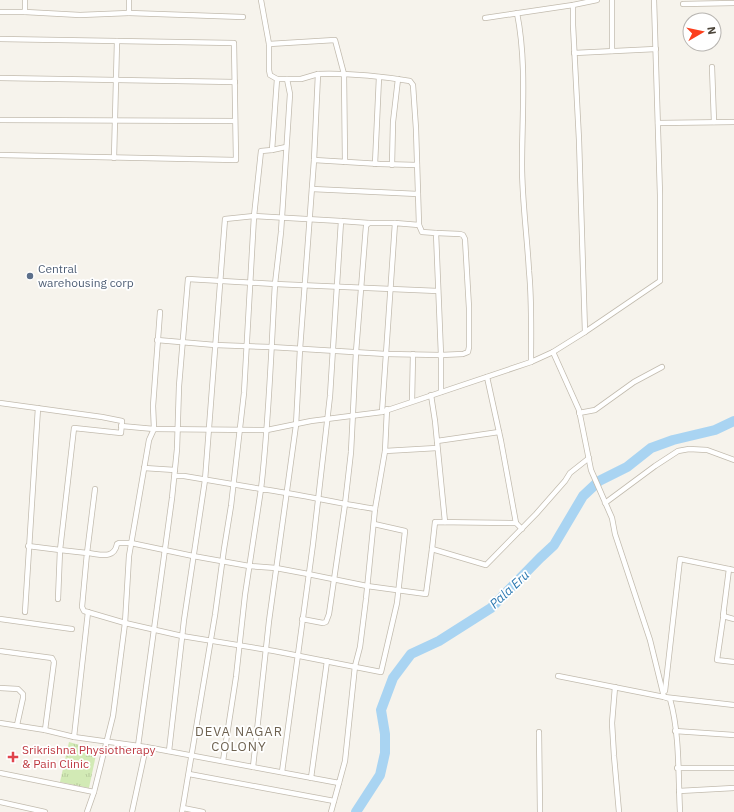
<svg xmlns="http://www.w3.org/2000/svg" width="734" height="812" font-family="'IBM Plex Sans',sans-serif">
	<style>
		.park { fill: url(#park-tufts) }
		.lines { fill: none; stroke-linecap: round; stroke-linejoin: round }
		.river { stroke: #a9d4f2; stroke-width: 10 }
		.minor-casing { stroke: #c2bbae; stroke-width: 6 }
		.minor { stroke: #fff; stroke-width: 4.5 }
		.service-dot { fill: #5c6f8a; stroke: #fff; stroke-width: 1.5 }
		.health-dot { fill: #e0444e; stroke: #fff; stroke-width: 1.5 }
		.labels { text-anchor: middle; stroke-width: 3.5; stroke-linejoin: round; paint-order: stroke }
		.service-label { font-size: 12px; fill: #4e5e75; stroke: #fff; text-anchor: start }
		.health-label { font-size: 12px; fill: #be3a42; stroke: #fff; text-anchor: start }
		.water-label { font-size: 13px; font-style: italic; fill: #2e7ab2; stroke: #fff }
		.neighbourhood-label { font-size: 13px; letter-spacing: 1px; fill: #6e6250; stroke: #fff }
	</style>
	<defs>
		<pattern id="park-tufts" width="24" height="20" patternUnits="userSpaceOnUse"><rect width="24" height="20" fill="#d2eab5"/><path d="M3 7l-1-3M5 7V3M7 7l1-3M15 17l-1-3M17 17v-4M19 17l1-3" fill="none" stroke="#b6ca9c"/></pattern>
	</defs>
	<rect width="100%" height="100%" fill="#f6f3ec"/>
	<polygon class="park" points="69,742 97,750 89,788 60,782"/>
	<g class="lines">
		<polyline class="river" points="356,812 380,775 385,753 385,734 381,710 393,678 411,654 439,641 491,608 540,558 554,545 583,496 599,481 627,467 651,448 673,440 715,430 734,421"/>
		<g class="minor-casing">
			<g id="minor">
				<polyline points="25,0 25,12 80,15 129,13"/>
				<polyline points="129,0 129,13 243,17"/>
				<polyline points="683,4 734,3"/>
				<path d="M 573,5 L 573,25 L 579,140 L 585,332 L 553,352 L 579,410 L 591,470 L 612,518 L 615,534 L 650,640 L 664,697 L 670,699 C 680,734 678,776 680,812"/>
				<polyline points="0,12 25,12"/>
				<path d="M 517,13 C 527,63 522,115 522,165 C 522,200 527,235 529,271 C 532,301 531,331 531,362 L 553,352"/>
				<polyline points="485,18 573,5 597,0"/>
				<polyline points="0,39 234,43 236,160 0,155"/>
				<polyline points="269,44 335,40 344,74 345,162"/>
				<polyline points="612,51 612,0"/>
				<polyline points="574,53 656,49"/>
				<polyline points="712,67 714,122"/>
				<polyline points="0,78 235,82"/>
				<polyline points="277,79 287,79 290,94 281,232 275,284 438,291"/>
				<polyline points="287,79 301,79 318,74"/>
				<polyline points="0,120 235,121"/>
				<polyline points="658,123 734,122"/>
				<polyline points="272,150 286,147"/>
				<polyline points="114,158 117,41"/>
				<polyline points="314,160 380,164 417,165"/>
				<polyline points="375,164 379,77"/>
				<polyline points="392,165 393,122 398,79"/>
				<polyline points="312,189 418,194"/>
				<polyline points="341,221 369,223"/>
				<polyline points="585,332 660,281 660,195 654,0"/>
				<polyline points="157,340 215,345 271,347 386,354 441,355 463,354 468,352 469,347 469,308 465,239 463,235 460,234 436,233"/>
				<polyline points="487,377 501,441 516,523"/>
				<polyline points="431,395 435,421 445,522"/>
				<polyline points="412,401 413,354"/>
				<polyline points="0,403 102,417 122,421 121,433 74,428 60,550 87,553 82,607 84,611 125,623 182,636 274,651 381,672 397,603 405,531 374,524"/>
				<polyline points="382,412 395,223 419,225"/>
				<polyline points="579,413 595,410 634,382 662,367"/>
				<polyline points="121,426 154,429 267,430 311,421 382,412 531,362"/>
				<polyline points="437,441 499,432"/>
				<polyline points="385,451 437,448"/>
				<polyline points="144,468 175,470"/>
				<path d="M 95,489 L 87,553 C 100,554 114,560 117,544 L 119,543 L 131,543 L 193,556 L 249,566 L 276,568 L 308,574 L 367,586 L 426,594 L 432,549 L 486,565 L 536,514 L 565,481 L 570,473 L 589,458"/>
				<polyline points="605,503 655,466 678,451 689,449 707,450 734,460"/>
				<polyline points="375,509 385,451 387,409"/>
				<polyline points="28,546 60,550 58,599"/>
				<polyline points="432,549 435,522 516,523 522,529"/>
				<polyline points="729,569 723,616 734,619"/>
				<polyline points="25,612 38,408"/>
				<polyline points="724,612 717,660 734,662"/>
				<polyline points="0,619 72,629"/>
				<polyline points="302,619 323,623 326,622 329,614 345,504 351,452 356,352 366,226 369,223 395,223"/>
				<polyline points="0,651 52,658 54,662 45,730"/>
				<polyline points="558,676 664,697 734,705"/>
				<polyline points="615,687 612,723 614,756 619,812"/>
				<polyline points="0,688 18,689 23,694 23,698 17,725"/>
				<polyline points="665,691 680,559 734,570"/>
				<path d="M 0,723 L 45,730 L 74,737 L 146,747 L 253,767 L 269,621 L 296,425 L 300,349 L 314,160 L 318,74 C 349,73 379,76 410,81 L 413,85 L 416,129 L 419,225 L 422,232 L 436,233 L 441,355 L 441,392"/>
				<polyline points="675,731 734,735"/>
				<polyline points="539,732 540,812"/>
				<polyline points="74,737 88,612"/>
				<path d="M 138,746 L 172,498 L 177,449 L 179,386 L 188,279 L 275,284 C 271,353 269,421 261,489 L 184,476 L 175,476"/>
				<polyline points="169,751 184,620 205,480 225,219 254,216 261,151 272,150 277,79 270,75 269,70 269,44 261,0"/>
				<path d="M 223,761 L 236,677 L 245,595 L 261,489 C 299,494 337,503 375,509 L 366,599 L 360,647 L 355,666 L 345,761 L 339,783 L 253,767"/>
				<polyline points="677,768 734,768"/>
				<polyline points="0,773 94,792"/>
				<polyline points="189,774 334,801"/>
				<polyline points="311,778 327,661"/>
				<polyline points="679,791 734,788"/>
				<polyline points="0,802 45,812"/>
				<polyline points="183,808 203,812"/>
				<polyline points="87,812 94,792 113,716 125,623 129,556 149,440 154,429 153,406 160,312"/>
				<polyline points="132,812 146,747"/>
				<polyline points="182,812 215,615 224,549 231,506 244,393 254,216 341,221 330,396 313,544 282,772"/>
				<polyline points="331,812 339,783"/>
			</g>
		</g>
		<use href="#minor" class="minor"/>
	</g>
	<circle class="service-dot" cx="30" cy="276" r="4"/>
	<path class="health-dot" d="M11 751h4v4h4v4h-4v4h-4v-4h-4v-4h4z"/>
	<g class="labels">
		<g class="service-label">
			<text x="38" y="273">Central<tspan x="38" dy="14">warehousing corp</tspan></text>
		</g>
		<g class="health-label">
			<text x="22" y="754">Srikrishna Physiotherapy<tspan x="22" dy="14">&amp; Pain Clinic</tspan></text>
		</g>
		<g class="water-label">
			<text transform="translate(509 589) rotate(-43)" y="5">Pala Eru</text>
		</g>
		<g class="neighbourhood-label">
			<text x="239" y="736">DEVA NAGAR<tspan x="239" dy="15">COLONY</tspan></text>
		</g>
	</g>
	<g transform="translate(702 32) rotate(81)"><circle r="19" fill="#ffffff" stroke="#b7b4b0"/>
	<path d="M0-3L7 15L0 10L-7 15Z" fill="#fc3f1d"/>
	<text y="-6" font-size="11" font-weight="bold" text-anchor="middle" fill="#4b4439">N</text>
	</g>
</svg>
